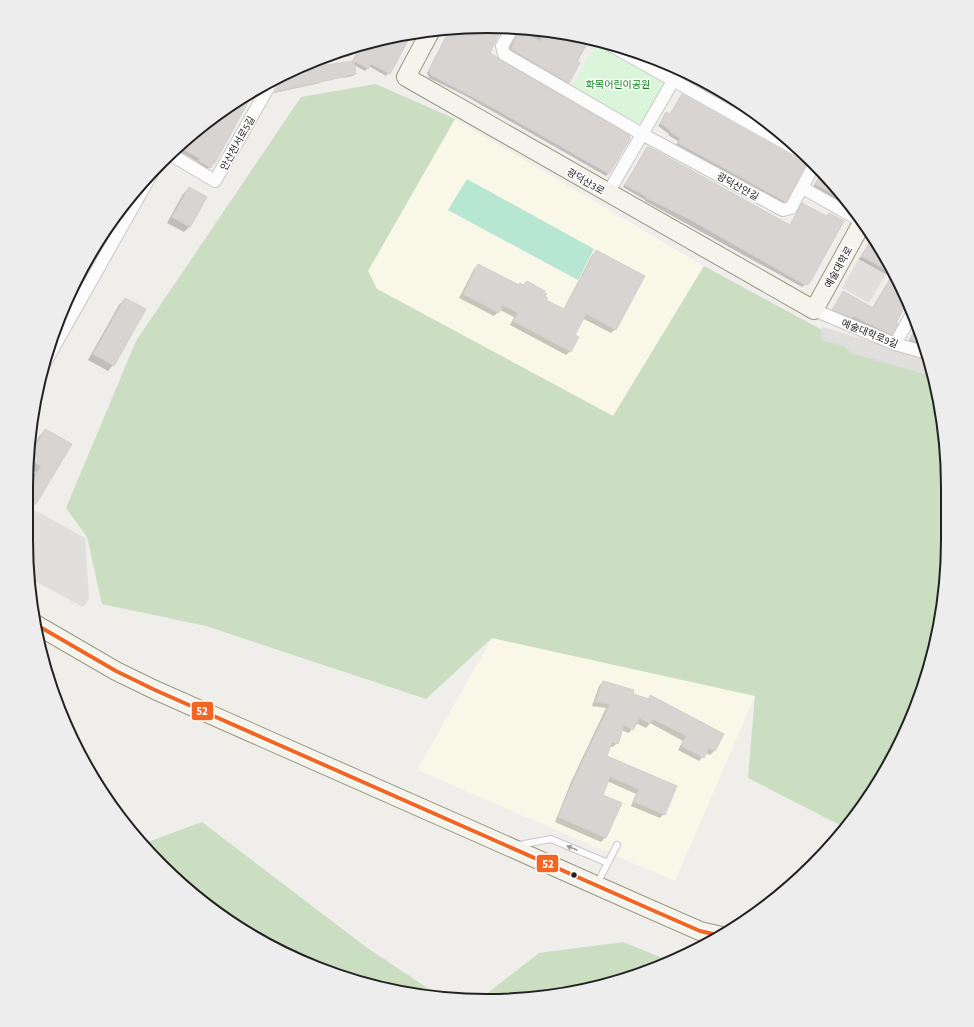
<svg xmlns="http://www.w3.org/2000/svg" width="974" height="1027" font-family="'Source Sans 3','Noto Sans KR',sans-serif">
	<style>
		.education { fill: #f8f7e8 }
		.forest { fill: #cbdec1 }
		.park { fill: #daf5da }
		.pitch { fill: #b7e6d2 }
		.parking { fill: #e0dfde }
		.shadow { fill: #0003 }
		.building { fill: #d7d4d2; stroke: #d3d0cc }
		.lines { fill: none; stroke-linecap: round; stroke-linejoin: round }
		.lane-casing { stroke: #c9c8c7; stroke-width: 8 }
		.street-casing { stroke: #c9c8c7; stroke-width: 14 }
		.secondary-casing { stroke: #999a82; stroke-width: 20 }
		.lane { stroke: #fdfcfc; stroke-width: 6 }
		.street { stroke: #fdfcfc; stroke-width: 12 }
		.secondary { stroke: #f4f4ed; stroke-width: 18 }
		.bus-1-casing { stroke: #fff; stroke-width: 7 }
		.bus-1 { stroke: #f26522; stroke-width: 4 }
		.oneway { fill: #9a9a9a }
		.bus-dot { fill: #222; stroke: #fff; stroke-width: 1.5 }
		.labels { text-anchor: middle; stroke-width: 3; stroke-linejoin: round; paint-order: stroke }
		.park-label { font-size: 10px; fill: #0c8416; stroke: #fff }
		.street-label { font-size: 10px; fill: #222; stroke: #fff }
		.rim { fill: none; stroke: #222; stroke-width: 2 }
		.line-badge { stroke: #fff; stroke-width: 1.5 }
		.badge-label { font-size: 11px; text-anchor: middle; font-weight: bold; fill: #fff }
	</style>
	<rect width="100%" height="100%" fill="#f0eeeb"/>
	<g class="education">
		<polygon points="455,119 704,266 613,416 377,289 368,271"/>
		<polygon points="492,638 755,696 675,881 417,770"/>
	</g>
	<g class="forest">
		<polygon points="376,84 455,119 368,271 377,289 613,416 704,266 874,358 932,376 944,427 948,540 939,630 913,717 870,796 848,823 838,824 748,778 755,696 492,638 426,699 206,626 102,604 87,537 66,508 136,341 301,97"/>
		<polygon points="202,822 366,947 441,997 339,977 257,939 183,886 145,843"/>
		<polygon points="623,942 670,961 635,976 547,997 480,999 539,953"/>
	</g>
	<polygon class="park" points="598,45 662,80 663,84 642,123 638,124 574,88 573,85 595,46"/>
	<polygon class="pitch" points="467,179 594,249 578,280 448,210"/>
	<g class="parking">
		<polygon points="859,258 886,274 869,303 842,288"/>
		<polygon points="822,327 928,358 932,376 851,353 844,346 821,340"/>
		<polygon points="29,507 85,538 89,598 83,607 33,580"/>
	</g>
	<g class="shadow">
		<polygon points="521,28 583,38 588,41 566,85 508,50"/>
		<polygon points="450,29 629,139 608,174 606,176 464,95 429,78 427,73"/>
		<polygon points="411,34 386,76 369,66 365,71 354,65 355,74 353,76 343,78 361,45"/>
		<polygon points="635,53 670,66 667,70"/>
		<polygon points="325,57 327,66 323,80 320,83 274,93 284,78 297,75 296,70"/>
		<polygon points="689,73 768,121 773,128 770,130 754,121 755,118 725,101 722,103 684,81"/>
		<polygon points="253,91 214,163 207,170 197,164 198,162 175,149 183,140"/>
		<polygon points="682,95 785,201 782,204 676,146 678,141 668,135 669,134 658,126 667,113 670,115"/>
		<polygon points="647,148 789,226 802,204 826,217 843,222 808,283 802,287 645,201 645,200 623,187"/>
		<polygon points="822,172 834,183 851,207 848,209 813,187"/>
		<polygon points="189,188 206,197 189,227 184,232 167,223 183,194"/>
		<polygon points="873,237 886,257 907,301 888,337 850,318 848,320 830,313 844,292 872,308 891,277 859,259"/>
		<polygon points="596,251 616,329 611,333 582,318 573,335 570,351 566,355 510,325 514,317 500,310 494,316 459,298 474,269 478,265 518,286 544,297 545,300 563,310 592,255"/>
		<polygon points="85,265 89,267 74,294 67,300 74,283"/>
		<polygon points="125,299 113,365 108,371 88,360 119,305"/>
		<polygon points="917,325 924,339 926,348 908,342"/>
		<polygon points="45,431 71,445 54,474 49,479 35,504 29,509 28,484 36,472 28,468 27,458 39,436"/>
		<polygon points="603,682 647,699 651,696 723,734 714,751 710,755 706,753 699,761 678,750 683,741 650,723 646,728 636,723 629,733 621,730 617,743 613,747 609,746 606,757 676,786 664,814 660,818 631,806 636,794 607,781 601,795 621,804 605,838 601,842 555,822 571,782 606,708 592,706 599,686"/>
	</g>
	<g class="building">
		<polygon points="502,27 490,53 629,135 630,139 609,174 495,109 431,75 429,70 450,29"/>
		<polygon points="520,30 540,41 545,32 590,39 577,61 580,63 569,83 511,49"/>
		<polygon points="412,33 390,74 371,64 368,69 354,61 356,74 275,92 284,77 301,73 301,69 325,63 326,65 353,61 362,45"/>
		<polygon points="692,74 728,97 726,101 689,81"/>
		<polygon points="255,89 215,163 213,163 211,168 199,161 200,159 178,146 183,140"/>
		<polygon points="682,94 806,164 786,202 678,143 680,138 670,132 671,131 660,123 666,112 670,114"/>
		<polygon points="757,115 768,121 777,130 756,118"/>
		<polygon points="647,147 651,148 790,225 802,203 826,216 829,213 844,221 809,284 805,285 689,219 646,198 647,197 625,185"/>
		<polygon points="822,172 834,183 847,202 815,184"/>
		<polygon points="189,187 207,197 190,227 172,217"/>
		<polygon points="873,238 886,257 895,275 861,256"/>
		<polygon points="596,250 645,276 616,330 586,314 575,335 579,337 571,352 513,321 518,313 503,305 499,313 463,294 478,264 519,285 520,283 523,285 527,281 545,291 544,293 547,294 545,296 548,298 546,300 564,309"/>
		<polygon points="891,277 897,280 907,302 896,323 898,324 892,335 853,316 852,318 832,310 843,291 873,308"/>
		<polygon points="125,298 146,309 114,366 93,354"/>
		<polygon points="918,326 924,339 925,345 910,339"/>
		<polygon points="45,429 72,444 36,504 29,501 28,488 41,466 28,459"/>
		<polygon points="603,681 634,690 633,694 649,699 650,695 724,734 715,751 709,748 704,758 681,746 686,736 653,719 650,724 640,718 633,730 624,725 618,744 612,742 607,756 677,786 665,815 634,802 639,789 610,777 603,795 622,803 606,838 558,817 575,777 610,704 595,702"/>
	</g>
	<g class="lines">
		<g class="lane-casing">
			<g id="lane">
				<polyline points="519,845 551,839 608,863"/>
				<polyline points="597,884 617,845"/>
			</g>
		</g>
		<g class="street-casing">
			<g id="street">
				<polyline points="513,27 502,46 504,54 642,134 783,210 791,208 814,165"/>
				<polyline points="605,42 799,151"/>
				<polyline points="345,49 347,50 347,48"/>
				<polyline points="170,154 215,181 272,81"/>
				<polyline points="803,188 861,221"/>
				<polyline points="608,193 680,69"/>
				<polyline points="814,310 895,344 927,353"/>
				<polyline points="895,344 912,314"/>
				<polyline points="42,368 152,173"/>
			</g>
		</g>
		<g class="secondary-casing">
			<g id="secondary">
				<polyline points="431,30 406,77 814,310 862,223"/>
				<polyline points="35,624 116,671 155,690 643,906 700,931 722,936"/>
			</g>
		</g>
		<use href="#lane" class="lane"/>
		<use href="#street" class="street"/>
		<use href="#secondary" class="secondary"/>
		<g class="bus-1-casing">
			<polyline id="bus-1" points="35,624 116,671 155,690 643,906 700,931 722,936"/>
		</g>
		<use href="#bus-1" class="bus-1"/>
	</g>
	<defs><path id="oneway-solid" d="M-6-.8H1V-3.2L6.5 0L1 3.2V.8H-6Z"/></defs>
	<use class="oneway" href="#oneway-solid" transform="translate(572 848) rotate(-157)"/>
	<circle class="bus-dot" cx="574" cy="875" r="3.5"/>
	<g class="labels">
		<g class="park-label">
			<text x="618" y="88">화목어린이공원</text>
		</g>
		<g class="street-label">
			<text transform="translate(237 143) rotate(-61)" y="4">안산천서로5길</text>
			<text transform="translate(586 181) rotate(30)" y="4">광덕산3로</text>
			<text transform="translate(738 186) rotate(29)" y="4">광덕산안길</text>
			<text transform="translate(838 267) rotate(-61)" y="4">예술대학로</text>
			<text transform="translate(870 333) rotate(22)" y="4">예술대학로9길</text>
		</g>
	</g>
	<path d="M0 0H974V1027H0ZM487 33H487A454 454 0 0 1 941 487V540A454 454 0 0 1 487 994H487A454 454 0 0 1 33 540V487A454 454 0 0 1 487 33Z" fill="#ededed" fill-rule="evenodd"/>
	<path class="rim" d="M487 33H487A454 454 0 0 1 941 487V540A454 454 0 0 1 487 994H487A454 454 0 0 1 33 540V487A454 454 0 0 1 487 33Z"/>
	<g class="line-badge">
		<rect x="191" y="701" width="23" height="20" rx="4" fill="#f26522"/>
		<rect x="536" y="854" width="23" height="19" rx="4" fill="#f26522"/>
	</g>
	<g class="badge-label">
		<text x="202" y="715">52</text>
		<text x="548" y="868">52</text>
	</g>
</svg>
